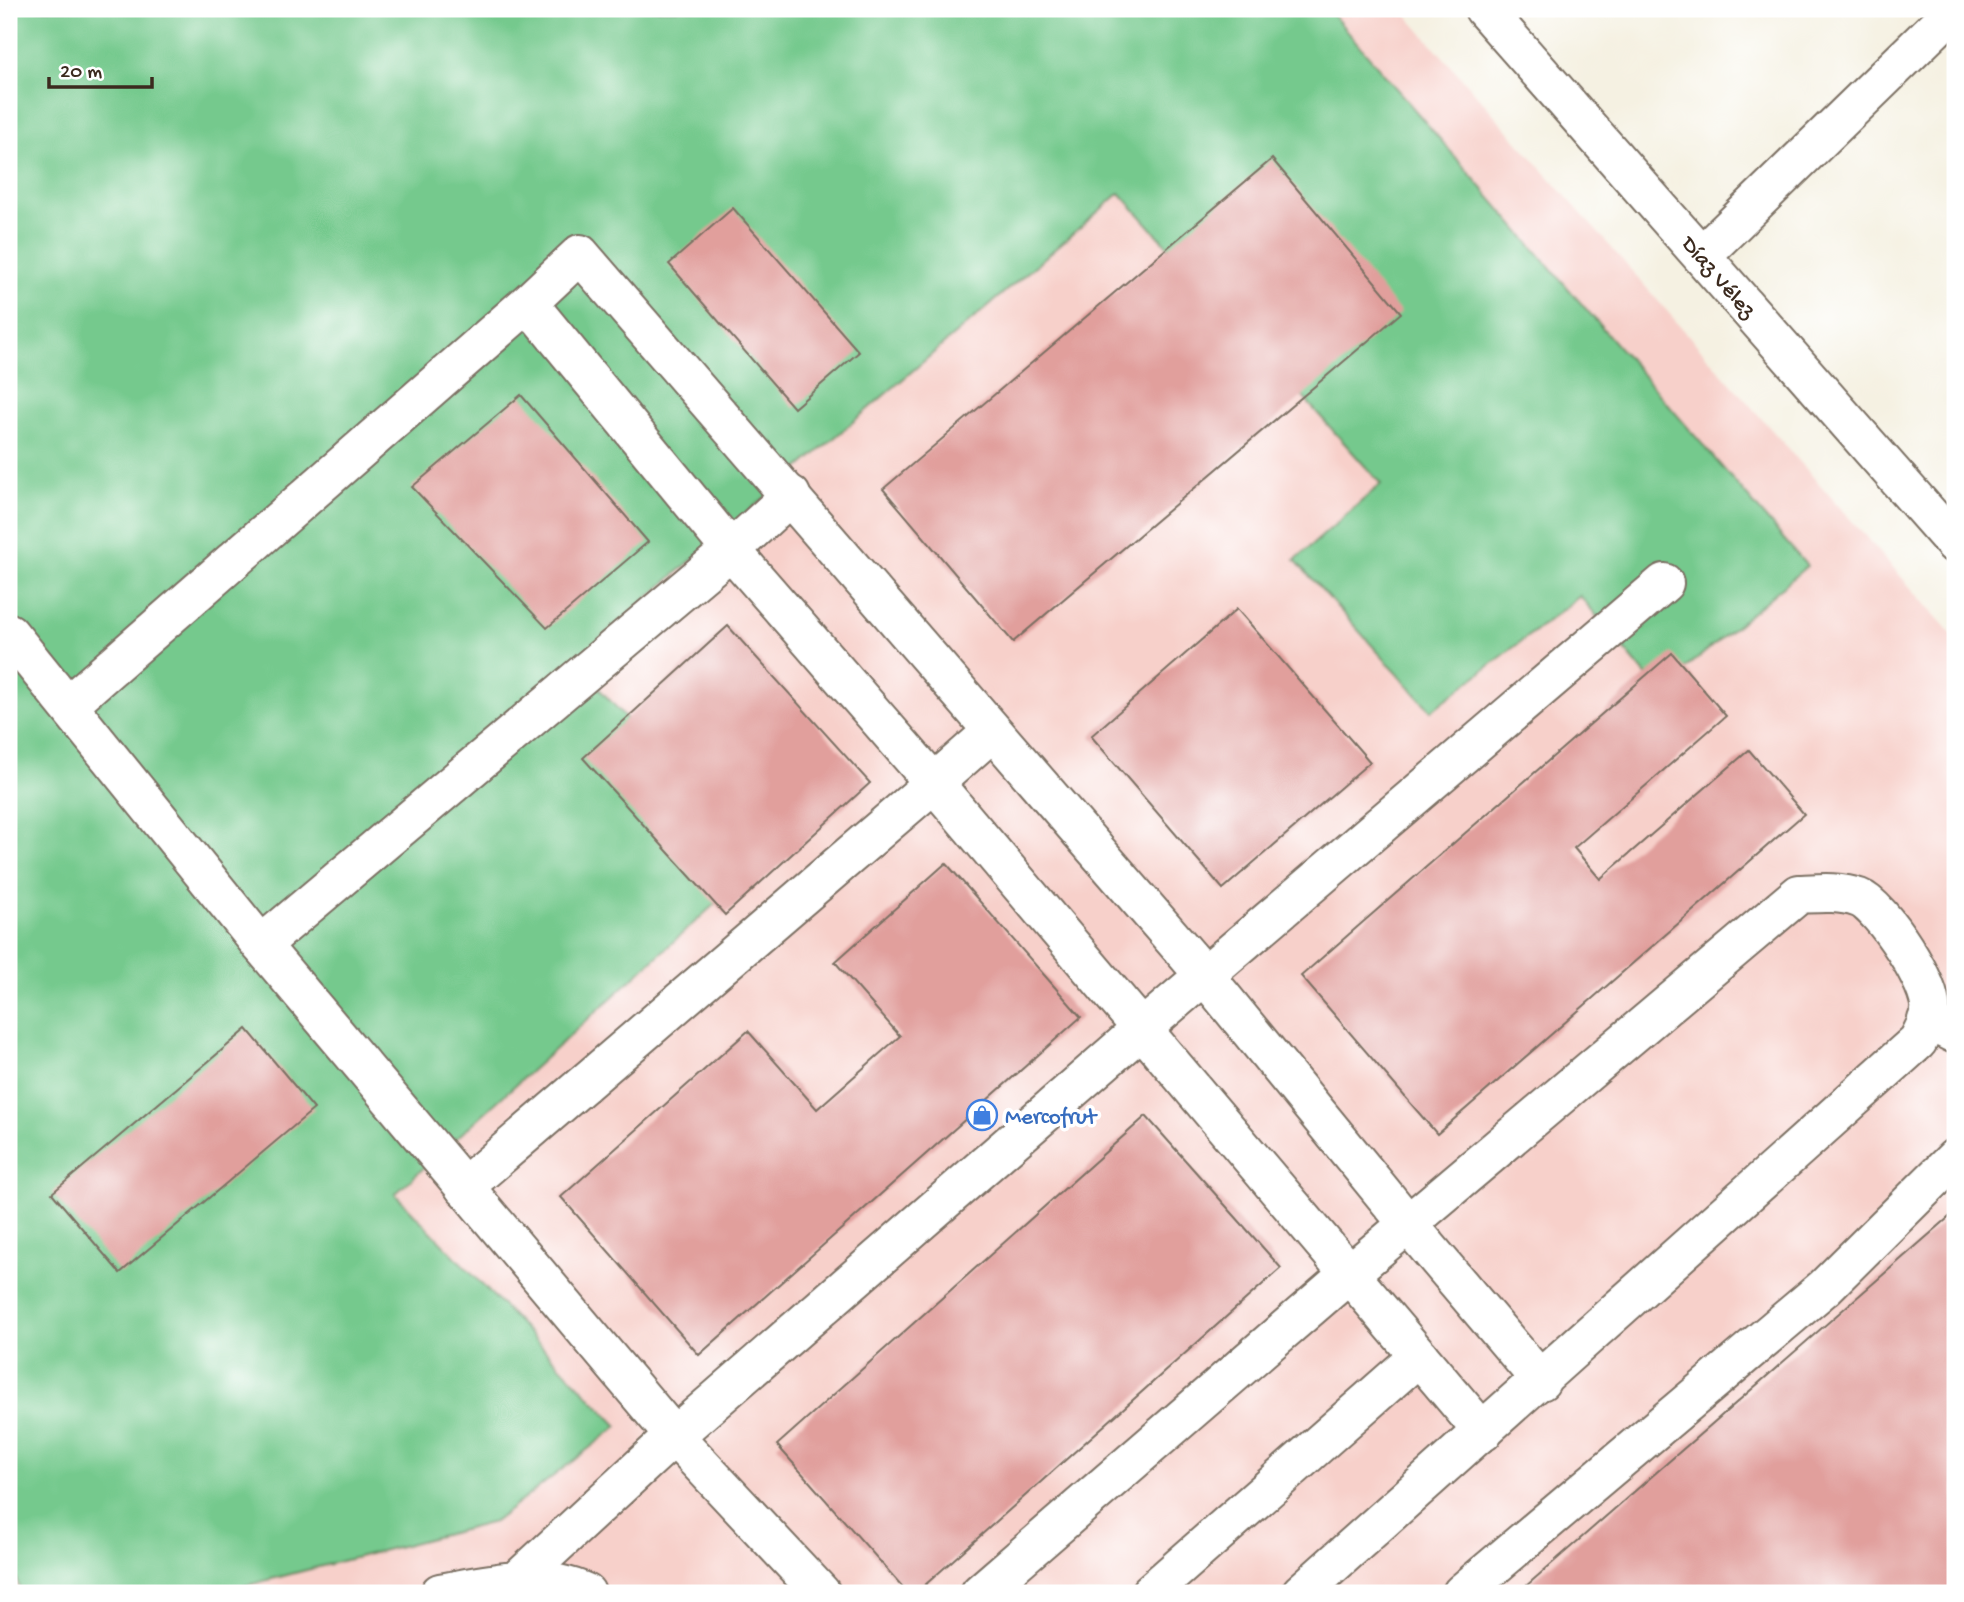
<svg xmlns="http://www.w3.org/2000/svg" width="1964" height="1602" font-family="'Gochi Hand',sans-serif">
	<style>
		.built { fill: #f7d0ca }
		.green { fill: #74c98d; stroke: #587a56; stroke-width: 2 }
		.building { fill: #e19f9c }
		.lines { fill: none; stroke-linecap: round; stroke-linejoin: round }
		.minor-casing { stroke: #7c7063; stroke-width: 42 }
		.minor { stroke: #fff; stroke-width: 38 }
		.labels { text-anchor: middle; stroke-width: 7; stroke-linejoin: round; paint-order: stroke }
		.street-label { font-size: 23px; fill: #3b2a1e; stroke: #fff }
		.shop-label { font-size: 23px; fill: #366cbe; stroke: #fff; text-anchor: start }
	</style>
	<rect width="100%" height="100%" fill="#fff"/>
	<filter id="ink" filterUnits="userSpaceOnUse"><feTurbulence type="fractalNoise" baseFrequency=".0143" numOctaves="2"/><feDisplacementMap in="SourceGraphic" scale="14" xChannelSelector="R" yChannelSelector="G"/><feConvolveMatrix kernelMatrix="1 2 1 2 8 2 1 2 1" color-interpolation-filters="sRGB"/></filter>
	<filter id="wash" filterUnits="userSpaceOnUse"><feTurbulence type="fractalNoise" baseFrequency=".00686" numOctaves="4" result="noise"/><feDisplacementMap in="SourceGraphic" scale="28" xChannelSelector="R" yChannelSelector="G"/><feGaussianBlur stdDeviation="1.57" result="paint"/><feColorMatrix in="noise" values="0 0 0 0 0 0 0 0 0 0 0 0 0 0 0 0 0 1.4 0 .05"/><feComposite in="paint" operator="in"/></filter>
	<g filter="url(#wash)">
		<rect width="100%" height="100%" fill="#f5f1e2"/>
		<polygon class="built" points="9,9 1401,9 1955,638 1955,1593 9,1593"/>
		<polygon class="green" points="9,9 1328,9 1807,566 1659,691 1580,596 1431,711 1295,560 1381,484 1120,193 574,661 759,864 395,1194 618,1426 494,1522 217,1593 21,1593 9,1554"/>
		<g id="blocks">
			<g class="building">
				<polygon points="1272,159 1401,313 1013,642 883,489"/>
				<polygon points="733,208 859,352 794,408 669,264"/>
				<polygon points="521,395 648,542 547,628 412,487"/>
				<polygon points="1237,609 1370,762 1223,889 1091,736"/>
				<polygon points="728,626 870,783 725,915 583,758"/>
				<polygon points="1672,653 1726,716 1574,848 1600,879 1749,750 1804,814 1437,1134 1301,976"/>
				<polygon points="946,863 1081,1017 699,1355 561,1197 748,1031 817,1109 900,1036 835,962"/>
				<polygon points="247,1029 314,1109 120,1273 52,1193"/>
				<polygon points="1146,1116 1281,1268 916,1593 908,1593 777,1445"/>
				<polygon points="1955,1212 1955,1593 1518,1593"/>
			</g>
		</g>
	</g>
	<g filter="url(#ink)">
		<use href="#blocks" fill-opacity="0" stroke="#7c7063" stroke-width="2"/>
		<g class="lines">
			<g class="minor-casing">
				<g id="minor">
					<polyline points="1484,9 1955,544"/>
					<polyline points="1702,255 1955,9"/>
					<polyline points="9,633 261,945 674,1436 519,1579"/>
					<polyline points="68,705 528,303"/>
					<polyline points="993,731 934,783 731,550 528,303 580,254 1206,977 1408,1224 1541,1381"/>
					<polyline points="261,945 731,550 791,495"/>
					<polyline points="1927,1020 1955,1034"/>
					<polyline points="464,1187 934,783 1483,1432"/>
					<path d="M 440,1593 C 489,1584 538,1571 586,1593"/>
					<polyline points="821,1593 674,1436 1144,1027 1664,583"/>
					<path d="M 980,1593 L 1350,1273 L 1799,894 C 1820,893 1839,891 1859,898 C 1881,906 1934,987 1930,1011 C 1929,1021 1922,1032 1918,1041 L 1301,1593"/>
					<polyline points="1150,1593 1419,1356"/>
					<polyline points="1462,1593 1825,1287 1955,1158"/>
				</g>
			</g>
			<use href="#minor" class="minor"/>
		</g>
	</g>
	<defs>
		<g id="shop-ring" transform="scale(1.575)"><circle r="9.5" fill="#fff" stroke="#3f7fe0" stroke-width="1.5"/><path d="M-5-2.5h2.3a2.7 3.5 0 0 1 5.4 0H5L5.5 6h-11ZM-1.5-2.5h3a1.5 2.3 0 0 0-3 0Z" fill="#3f7fe0"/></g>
	</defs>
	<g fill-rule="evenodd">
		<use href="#shop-ring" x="982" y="1115"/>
	</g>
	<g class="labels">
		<g class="street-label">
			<text transform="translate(1720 276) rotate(49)" y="8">Díaz Vélez</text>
		</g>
		<g class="shop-label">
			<text x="1005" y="1123">Mercofrut</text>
		</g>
	</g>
	<rect width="1964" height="1602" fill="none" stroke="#fff" stroke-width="35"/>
	<path d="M49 77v10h103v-10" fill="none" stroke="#3b2a1e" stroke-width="3.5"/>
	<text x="60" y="77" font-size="21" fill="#3b2a1e" stroke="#ffffff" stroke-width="5" paint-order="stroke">20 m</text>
</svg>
